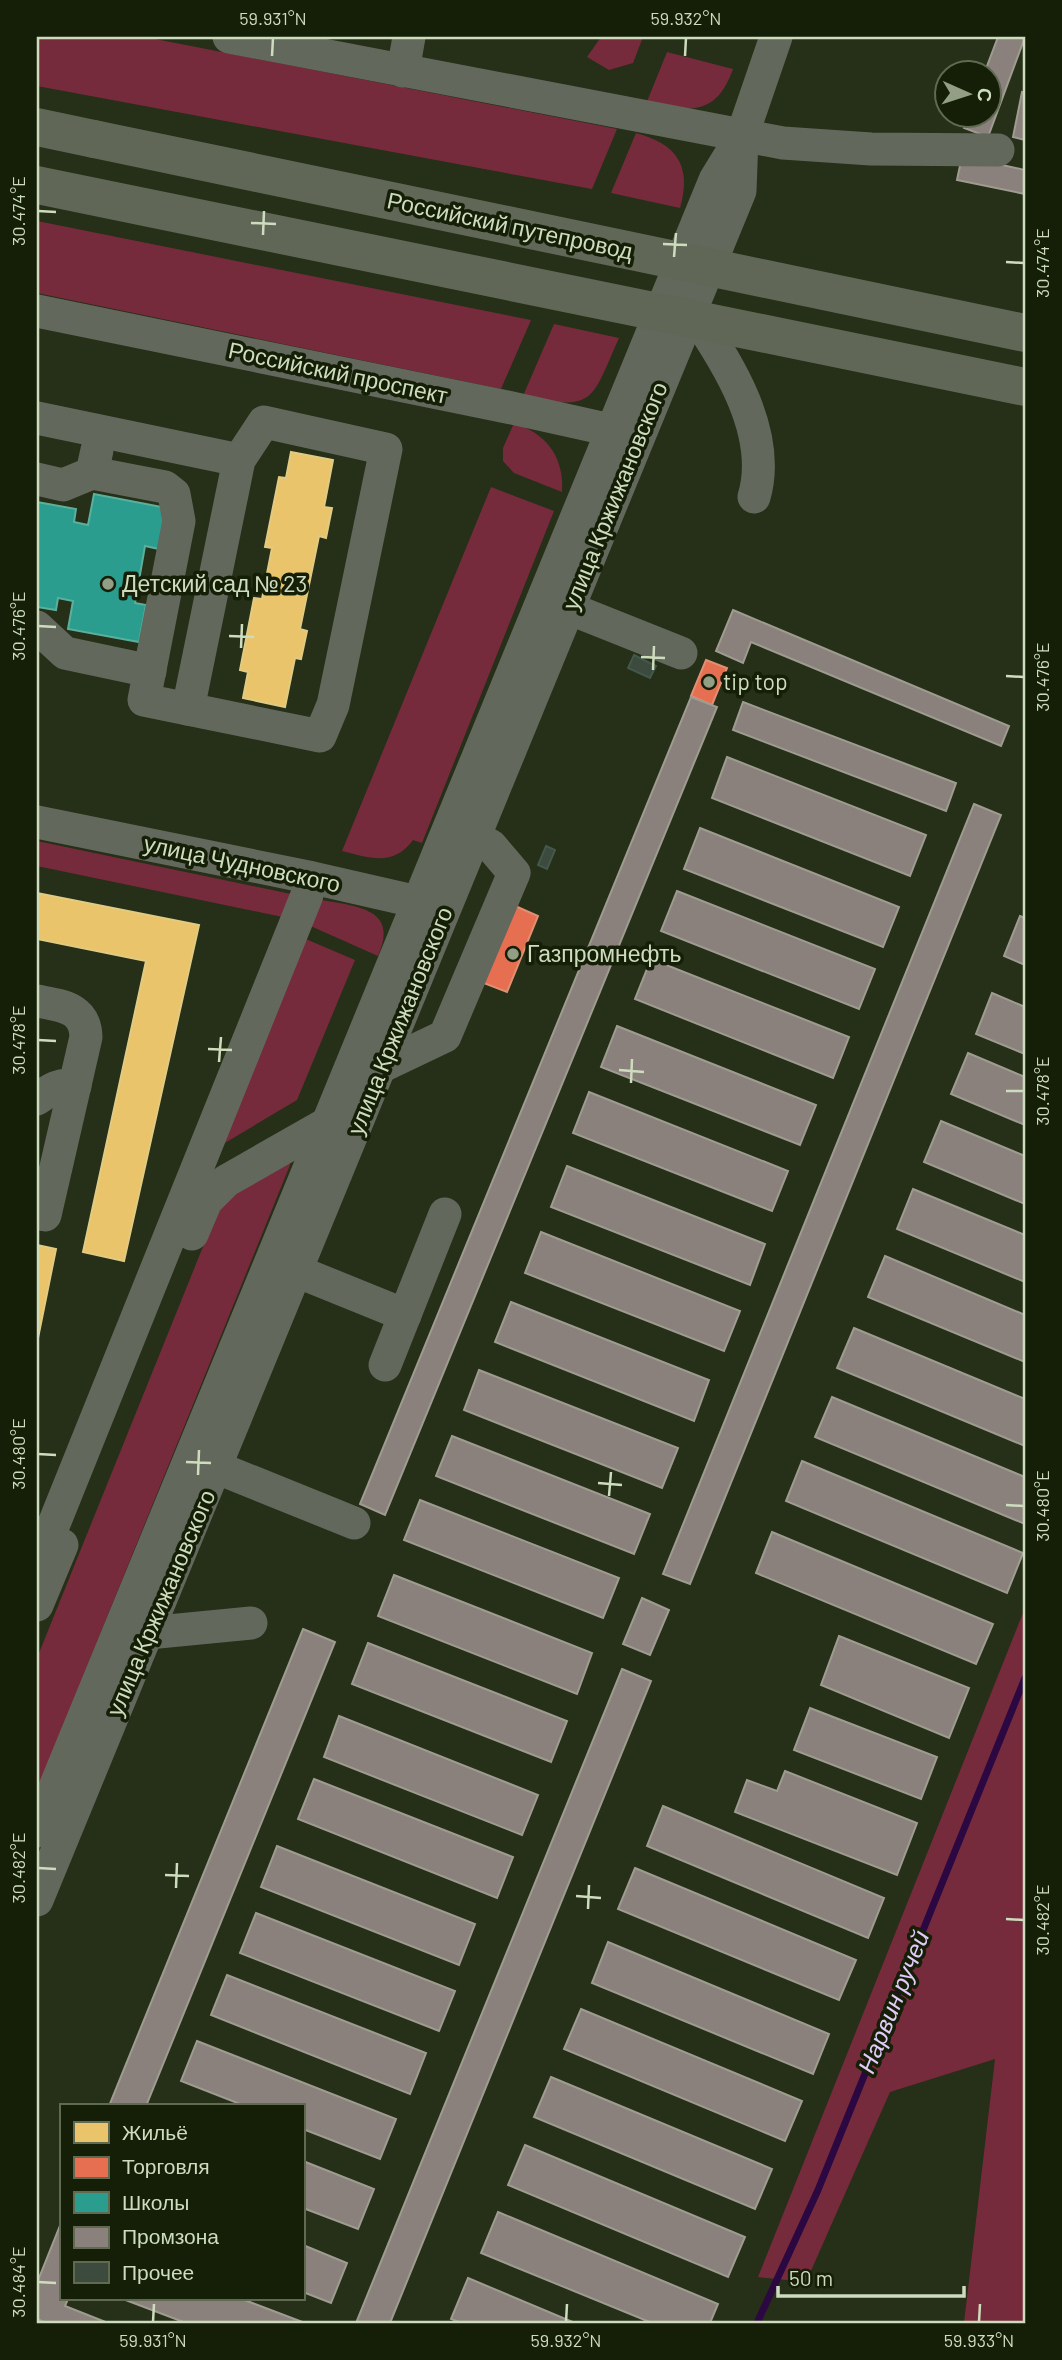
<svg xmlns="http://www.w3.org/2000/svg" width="1062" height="2360" font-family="Barlow,sans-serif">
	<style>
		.green { fill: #762b3c }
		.homes { fill: #e9c46a; stroke: #e1cb83; stroke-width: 2 }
		.shops { fill: #e76f51; stroke: #e09072; stroke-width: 2 }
		.schools { fill: #2a9d8f; stroke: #5bb09d; stroke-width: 2 }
		.industry { fill: #8a817c; stroke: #9e9c90; stroke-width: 2 }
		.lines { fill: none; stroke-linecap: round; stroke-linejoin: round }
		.stream { stroke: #2c0842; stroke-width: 7 }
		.building { fill: #3d4a3e; stroke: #42584b; stroke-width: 2 }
		.minor { stroke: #63685d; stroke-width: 33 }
		.major { stroke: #616757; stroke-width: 38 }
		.major-bridge { stroke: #616757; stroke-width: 38 }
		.ticks { fill: none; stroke: #cedcbe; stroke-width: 2.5 }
		.poi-dot { fill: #939f84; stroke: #151e07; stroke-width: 2.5 }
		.labels { text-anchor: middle; stroke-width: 7; stroke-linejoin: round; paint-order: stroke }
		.street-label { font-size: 23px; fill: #cedcbe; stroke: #151e07 }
		.poi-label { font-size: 23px; fill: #cedcbe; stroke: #151e07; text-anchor: start }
		.water-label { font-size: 24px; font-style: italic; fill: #e2cbf9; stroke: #151e07 }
		.neatline { fill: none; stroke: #cedcbe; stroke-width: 2.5 }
		.ticks-label { font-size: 18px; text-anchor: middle; fill: #cedcbe }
	</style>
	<rect width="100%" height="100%" fill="#262f17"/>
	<g class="green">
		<polygon points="37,37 145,37 617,129 592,189 37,86"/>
		<polygon points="601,37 643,37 633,63 609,70 587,57"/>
		<path d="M 667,52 L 733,69 C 716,117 689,111 646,104 Z"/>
		<path d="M 636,133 C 677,144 692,166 680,208 L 611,193 Z"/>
		<polygon points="37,221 531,320 501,389 37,293"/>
		<path d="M 554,324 L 619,338 C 591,400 596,412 523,396 Z"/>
		<path d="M 514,423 C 547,434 564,457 562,492 L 514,473 L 503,461 L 503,448 Z"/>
		<path d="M 491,487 L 554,511 L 422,843 L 413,840 C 393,867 370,858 342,851 Z"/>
		<polygon points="37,841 301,896 292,919 37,866"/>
		<path d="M 316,899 C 351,906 401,906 378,956 L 306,924 Z"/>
		<polygon points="301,937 355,960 297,1100 213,1150"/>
		<polygon points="290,1163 290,1165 37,1790 37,1658 219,1207 226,1198"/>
		<polygon points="1025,1608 1025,2323 964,2323 995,2059 890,2092 806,2282 758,2277"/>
	</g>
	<g class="homes">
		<polygon points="291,452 333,460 324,507 332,508 326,538 319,536 300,629 307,631 301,659 295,658 285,707 243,698 248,672 240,670 254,598 262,599 272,548 265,547 279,477 286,478"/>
		<polygon points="37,893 199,925 124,1261 83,1252 146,961 37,939"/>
		<polygon points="37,1245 56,1249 37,1343"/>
	</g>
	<g class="shops">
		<polygon points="706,660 727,668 712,705 691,696"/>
		<polygon points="513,905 538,916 507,992 481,982"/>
	</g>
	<polygon class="schools" points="94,494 167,508 159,549 145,546 135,603 146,605 139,642 68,629 73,601 58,598 56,610 37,607 37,502 76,509 74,522 88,525"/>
	<g class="industry">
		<polygon points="998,37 1025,37 988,137 964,128 968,116 988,116 988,74 984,74"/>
		<polygon points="1022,92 1025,93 1025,140 1013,137"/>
		<polygon points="962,156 1025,170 1025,194 957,180"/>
		<polygon points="733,610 1009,726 1001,746 751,642 743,663 716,651"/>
		<polygon points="691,697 717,707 385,1515 360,1504"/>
		<polygon points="743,702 956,783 946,811 733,730"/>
		<polygon points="727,757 926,835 910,876 712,798"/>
		<polygon points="974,804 1001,815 690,1584 663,1574"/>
		<polygon points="700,828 899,907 883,947 684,869"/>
		<polygon points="677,891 875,969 859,1009 661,931"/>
		<polygon points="1020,916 1025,918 1025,965 1004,956"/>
		<polygon points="651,959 849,1037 833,1078 635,999"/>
		<polygon points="992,993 1025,1007 1025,1054 976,1034"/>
		<polygon points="617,1026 816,1105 800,1145 601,1067"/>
		<polygon points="968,1053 1025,1077 1025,1125 951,1094"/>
		<polygon points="589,1092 788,1171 772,1211 573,1133"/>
		<polygon points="941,1121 1025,1156 1025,1204 924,1162"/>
		<polygon points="567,1166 765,1244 750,1285 551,1207"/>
		<polygon points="913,1189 1025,1235 1025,1282 897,1229"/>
		<polygon points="541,1232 740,1311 724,1351 525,1273"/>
		<polygon points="885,1256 1025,1315 1025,1362 868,1297"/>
		<polygon points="511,1302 709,1380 694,1421 495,1342"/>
		<polygon points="854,1328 1025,1399 1025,1446 837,1368"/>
		<polygon points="479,1370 678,1448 662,1488 464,1410"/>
		<polygon points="832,1397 1025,1477 1025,1524 815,1437"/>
		<polygon points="452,1436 650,1514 634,1554 436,1476"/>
		<polygon points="802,1461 1023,1553 1007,1593 786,1501"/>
		<polygon points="420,1500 619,1578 603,1618 404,1540"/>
		<polygon points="772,1532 993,1624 976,1664 756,1573"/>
		<polygon points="394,1575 592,1653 577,1694 378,1616"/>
		<polygon points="642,1598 669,1610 650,1655 623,1644"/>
		<polygon points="303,1629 335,1642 146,2106 109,2106"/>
		<polygon points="839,1636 969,1688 949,1738 821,1685"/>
		<polygon points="368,1643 567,1721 551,1762 352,1684"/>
		<polygon points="622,1669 651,1681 390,2323 356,2323"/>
		<polygon points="810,1708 937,1757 921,1799 794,1750"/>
		<polygon points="339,1716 538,1795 522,1835 324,1757"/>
		<polygon points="785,1771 917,1823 897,1875 735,1812 747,1780 777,1791"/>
		<polygon points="314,1779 513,1857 497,1898 298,1819"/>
		<polygon points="663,1806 884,1898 868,1938 647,1846"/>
		<polygon points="277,1846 475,1924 459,1965 261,1887"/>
		<polygon points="635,1868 856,1960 839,2000 618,1909"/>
		<polygon points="256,1913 455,1991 439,2031 240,1953"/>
		<polygon points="608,1942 829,2034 813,2074 592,1983"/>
		<polygon points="227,1975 426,2053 410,2094 211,2015"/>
		<polygon points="581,2009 802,2101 785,2141 564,2049"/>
		<polygon points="197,2041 396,2119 380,2159 303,2129 303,2106 245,2106 181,2081"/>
		<polygon points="551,2077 772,2169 755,2209 534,2117"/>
		<polygon points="525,2145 745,2237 728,2277 508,2185"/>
		<polygon points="303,2161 374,2189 358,2229 303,2208"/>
		<polygon points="498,2212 718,2304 710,2323 652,2323 481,2253"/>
		<polygon points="61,2223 61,2299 68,2299 65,2306 108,2323 47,2323 37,2319 37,2283"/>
		<polygon points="303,2245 347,2263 331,2303 303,2292"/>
		<polygon points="468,2278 575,2323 462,2323 451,2319"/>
		<polygon points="123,2299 242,2299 305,2323 186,2323"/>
	</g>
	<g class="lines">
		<polyline class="stream" points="757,2323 818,2190 1025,1678"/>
	</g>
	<g class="building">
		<polygon points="634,655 656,666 650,678 628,668"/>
		<polygon points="546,846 555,850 547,869 538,865"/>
	</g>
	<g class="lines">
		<g class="minor">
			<polyline points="229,37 783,143 871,149 998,150"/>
			<polyline points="403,71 409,37"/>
			<path d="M 691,309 C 727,361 773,433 754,497"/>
			<polyline points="37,311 507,407 611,430 630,438"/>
			<polyline points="37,418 239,460"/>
			<polygon points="264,422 386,449 333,705 320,736 188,709 239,460"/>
			<polyline points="92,473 165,487 174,494 179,521 144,700 188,709"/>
			<polyline points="37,479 63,485 92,473 97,450"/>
			<polyline points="548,600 681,653"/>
			<polyline points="37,627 65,653 150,671"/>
			<polyline points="37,822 313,878 418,902 438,909"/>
			<path d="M 37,1001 C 62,1006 85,1007 86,1037 L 45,1215 L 37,1213"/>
			<polyline points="380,1067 445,1036 514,873 491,846 457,826"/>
			<path d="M 37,1099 C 50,1090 58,1083 75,1086"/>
			<polyline points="192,1234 206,1201 226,1181 326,1124"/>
			<polyline points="279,1264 405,1315"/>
			<polyline points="385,1365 445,1214"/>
			<polyline points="198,1460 354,1523"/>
			<polyline points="37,1566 307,895"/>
			<polyline points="37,1605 62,1545"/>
			<polyline points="148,1633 251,1623"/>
			<polyline points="37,1831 715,180 742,136 776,37"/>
			<polyline points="37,1900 740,191 742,138"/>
		</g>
		<polyline class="major" points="37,127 94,139"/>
		<g class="major-bridge">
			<polyline points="94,139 1025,333"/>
			<polyline points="37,185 1025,387"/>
		</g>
	</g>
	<path class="ticks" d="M 272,56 L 273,38M 685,56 L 686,38M 38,211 L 56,212M 251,223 L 276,224M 263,235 L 264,211M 663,244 L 687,245M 674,257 L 676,233M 1006,262 L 1024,263M 38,626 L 56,627M 229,636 L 254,637M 241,648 L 242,624M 641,657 L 665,658M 653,670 L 654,646M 1006,676 L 1024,677M 38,1040 L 56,1041M 208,1049 L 232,1050M 219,1062 L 221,1037M 619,1070 L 644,1072M 631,1083 L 632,1059M 1006,1091 L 1024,1091M 38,1454 L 56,1455M 186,1462 L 211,1463M 198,1475 L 199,1450M 598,1483 L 622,1485M 609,1496 L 611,1472M 1006,1505 L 1024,1506M 38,1868 L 56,1869M 165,1875 L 189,1876M 176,1888 L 177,1863M 576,1896 L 601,1898M 588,1909 L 589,1885M 1006,1919 L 1024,1920M 38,2282 L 56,2283M 153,2322 L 154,2304M 566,2322 L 567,2304M 979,2322 L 980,2304"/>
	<g class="poi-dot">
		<circle cx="108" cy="584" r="7"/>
		<circle cx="709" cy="682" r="7"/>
		<circle cx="513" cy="954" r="7"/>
	</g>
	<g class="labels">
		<g class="street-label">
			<text transform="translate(510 226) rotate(12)" y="8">Российский путепровод</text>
			<text transform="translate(338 373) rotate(12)" y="8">Российский проспект</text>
			<text transform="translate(615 496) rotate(-68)" y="8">улица Кржижановского</text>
			<text transform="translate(242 864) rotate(12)" y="8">улица Чудновского</text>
			<text transform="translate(400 1021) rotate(-68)" y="8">улица Кржижановского</text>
			<text transform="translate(161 1603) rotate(-67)" y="8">улица Кржижановского</text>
		</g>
		<g class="poi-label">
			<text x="122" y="592">Детский сад № 23</text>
			<text x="723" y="690">tip top</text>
			<text x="527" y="962">Газпромнефть</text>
		</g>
		<g class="water-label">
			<text transform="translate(894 2002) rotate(-68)" y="8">Нарвин ручей</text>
		</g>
	</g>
	<rect width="1062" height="2360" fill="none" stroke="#151e07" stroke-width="77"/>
	<rect x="60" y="2104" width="245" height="196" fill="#151e07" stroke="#5f6a50" stroke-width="2"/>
	<rect x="74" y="2122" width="35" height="21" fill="#e9c46a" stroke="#5f6a50" stroke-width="2"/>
	<text x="122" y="2140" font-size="21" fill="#cedcbe">Жильё</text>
	<rect x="74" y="2157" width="35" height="21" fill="#e76f51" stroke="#5f6a50" stroke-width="2"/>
	<text x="122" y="2174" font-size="21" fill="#cedcbe">Торговля</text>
	<rect x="74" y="2192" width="35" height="21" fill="#2a9d8f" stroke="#5f6a50" stroke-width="2"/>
	<text x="122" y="2210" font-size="21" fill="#cedcbe">Школы</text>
	<rect x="74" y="2227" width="35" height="21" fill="#8a817c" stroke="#5f6a50" stroke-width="2"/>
	<text x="122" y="2244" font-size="21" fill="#cedcbe">Промзона</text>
	<rect x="74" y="2262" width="35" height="21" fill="#3d4a3e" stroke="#5f6a50" stroke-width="2"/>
	<text x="122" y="2280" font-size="21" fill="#cedcbe">Прочее</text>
	<g transform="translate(968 94) rotate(93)"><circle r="33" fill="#151e07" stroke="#5f6a50" stroke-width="2"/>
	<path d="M0-5L12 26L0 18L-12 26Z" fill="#939f84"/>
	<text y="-10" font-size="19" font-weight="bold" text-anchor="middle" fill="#cedcbe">С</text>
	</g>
	<path d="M778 2286v10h186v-10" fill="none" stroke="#cedcbe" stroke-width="3.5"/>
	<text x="789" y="2286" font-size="21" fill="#cedcbe" stroke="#151e07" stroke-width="5" paint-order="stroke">50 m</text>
	<rect x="38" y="38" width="986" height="2284" class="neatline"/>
	<g class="ticks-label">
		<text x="273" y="25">59.931°N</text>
		<text x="686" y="25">59.932°N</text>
		<text transform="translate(19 211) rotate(-90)" y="6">30.474°E</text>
		<text transform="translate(1043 263) rotate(-90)" y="6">30.474°E</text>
		<text transform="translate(19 626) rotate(-90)" y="6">30.476°E</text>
		<text transform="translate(1043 677) rotate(-90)" y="6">30.476°E</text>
		<text transform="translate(19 1040) rotate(-90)" y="6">30.478°E</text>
		<text transform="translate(1043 1091) rotate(-90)" y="6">30.478°E</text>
		<text transform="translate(19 1454) rotate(-90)" y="6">30.480°E</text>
		<text transform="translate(1043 1506) rotate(-90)" y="6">30.480°E</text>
		<text transform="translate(19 1868) rotate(-90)" y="6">30.482°E</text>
		<text transform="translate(1043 1920) rotate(-90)" y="6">30.482°E</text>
		<text transform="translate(19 2282) rotate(-90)" y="6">30.484°E</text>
		<text x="153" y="2347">59.931°N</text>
		<text x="566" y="2347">59.932°N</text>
		<text x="979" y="2347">59.933°N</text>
	</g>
</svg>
